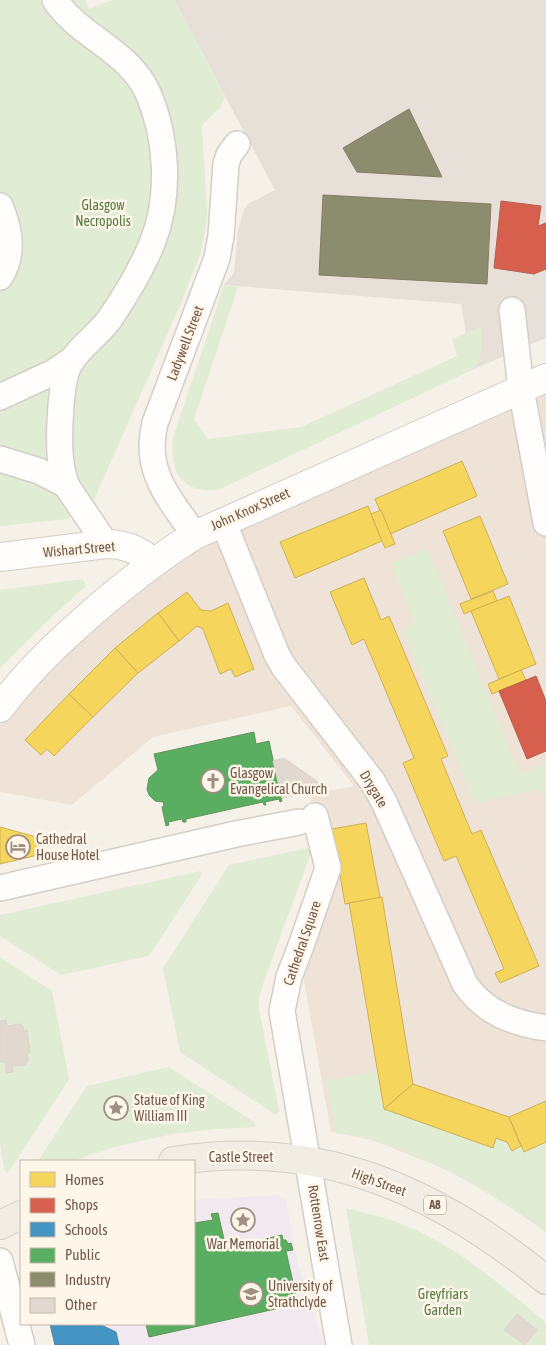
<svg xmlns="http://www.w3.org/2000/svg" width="546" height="1345" font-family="'Asap Condensed',sans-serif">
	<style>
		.residential { fill: #eee3d6 }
		.industrial { fill: #e7e0d9 }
		.education { fill: #f1e8f0 }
		.green { fill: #e1ecd4 }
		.homes { fill: #f6d55c; stroke: #ceb057 }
		.shops { fill: #d6604d; stroke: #b75e4c }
		.schools { fill: #4393c3; stroke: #50829f }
		.public { fill: #5aae61; stroke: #61945a }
		.industry { fill: #8c8c6e; stroke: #847d64 }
		.building { fill: #e1d9d0; stroke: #ddd4cb }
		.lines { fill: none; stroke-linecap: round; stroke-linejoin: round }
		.street-casing { stroke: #d4cec6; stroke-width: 28 }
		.secondary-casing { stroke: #d4cdc5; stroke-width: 30 }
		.primary-casing { stroke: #d3ccc5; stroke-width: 30 }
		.street { stroke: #fefdfc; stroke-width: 25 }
		.secondary { stroke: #fefdfc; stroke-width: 28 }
		.primary { stroke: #f1ede5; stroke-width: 28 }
		.labels { text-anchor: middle; stroke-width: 5; stroke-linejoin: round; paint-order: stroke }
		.shield { fill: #fef6e8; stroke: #9b887a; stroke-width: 1 }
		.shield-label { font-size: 12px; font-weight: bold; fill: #70594b }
		.park-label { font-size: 14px; fill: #557b46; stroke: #fef6e8 }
		.street-label { font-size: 14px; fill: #70594b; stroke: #fef6e8 }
		.poi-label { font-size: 14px; fill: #70594b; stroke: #fef6e8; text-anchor: start }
	</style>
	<rect width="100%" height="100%" fill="#f5f1e8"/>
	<polygon class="residential" points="546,378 546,1232 485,1190 445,1169 372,1140 331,1132 304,981 302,943 328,868 310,795 354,786 291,706 153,737 72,805 0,792 0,708 127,583"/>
	<polygon class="industrial" points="174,0 546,0 546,338 472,370 461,304 224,285 234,272 238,230 244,210 248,204 275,190"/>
	<polygon class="education" points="277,1195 286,1200 298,1264 324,1345 55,1345 50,1324 194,1324 194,1200"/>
	<g class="green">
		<polygon points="0,0 85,0 89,9 113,0 174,0 225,97 220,108 204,123 202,127 207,212 206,227 200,255 181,303 94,500 68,519 0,526"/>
		<path d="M 224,285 L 238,287 L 194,419 L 208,439 L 301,427 L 457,356 L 452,339 L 482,326 L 480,360 L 472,370 L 218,490 C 181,494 169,470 173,437 Z"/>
		<polygon points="427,548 520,774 546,763 546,796 536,790 529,791 475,803 404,632 414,621 391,564"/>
		<polygon points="83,579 86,586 46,622 0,668 0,590"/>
		<polygon points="308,848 310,849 311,853 263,984 259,997 259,1009 279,1110 278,1114 276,1115 180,1052 163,968 229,865"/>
		<polygon points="201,871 202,874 199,879 149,956 61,975 0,936 0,915"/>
		<polygon points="0,957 52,991 69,1079 8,1173 4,1170 0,1143"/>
		<polygon points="169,1067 254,1122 256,1126 255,1127 216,1129 173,1134 114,1147 73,1161 38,1161 87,1086"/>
		<path d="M 378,1072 L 384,1109 L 493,1148 L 496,1138 L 507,1142 L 512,1151 L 521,1146 L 524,1151 L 546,1142 L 546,1232 C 492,1193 437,1161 373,1140 C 362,1136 348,1135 336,1133 L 326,1080 Z"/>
		<path d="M 346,1208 C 361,1212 376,1215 391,1220 C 450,1240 499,1283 546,1323 L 546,1345 L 369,1345 Z"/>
	</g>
	<g class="homes">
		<polygon points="462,461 477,496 390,534 375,499"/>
		<polygon points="368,506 382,541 295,578 280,542"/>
		<polygon points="381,510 395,544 385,548 371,514"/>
		<polygon points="480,516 508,584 471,599 443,531"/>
		<polygon points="364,578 381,620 389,616 448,756 441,759 472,834 481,830 539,966 500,983 495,973 504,969 456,856 444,861 403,763 414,758 364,639 352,645 330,592"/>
		<polygon points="493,591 497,601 464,614 460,604"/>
		<polygon points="187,592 201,610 211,611 228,603 254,669 235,677 231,669 220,674 203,629 197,626 179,641 158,613"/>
		<polygon points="509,596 536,664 499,679 471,611"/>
		<polygon points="158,613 179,641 138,673 115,648"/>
		<polygon points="115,648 138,673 93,717 69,694"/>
		<polygon points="521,670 526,680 492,694 488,684"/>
		<polygon points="69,694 93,717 54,756 47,749 41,755 25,740"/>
		<polygon points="366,823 380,898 345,904 332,829"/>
		<polygon points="0,827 40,838 34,856 0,864"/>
		<polygon points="382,897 413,1084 384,1109 349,903"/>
		<polygon points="413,1084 509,1117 521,1146 512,1151 507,1142 496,1138 493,1148 384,1109"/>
		<polygon points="546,1101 546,1142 524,1152 509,1117"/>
	</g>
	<g class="shops">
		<polygon points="501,201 541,206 538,226 546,223 546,269 534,274 494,268"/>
		<polygon points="536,676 546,701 546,751 527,759 499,691"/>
	</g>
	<polygon class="schools" points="50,1324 99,1324 116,1332 119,1345 55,1345"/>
	<g class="public">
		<polygon points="254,732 256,744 269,741 282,801 280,802 279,799 265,802 266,805 264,805 263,802 186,819 186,822 183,822 182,819 168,822 169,825 166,826 162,807 164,806 163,802 155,801 149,795 147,789 149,778 158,770 154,754"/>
		<polygon points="218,1213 226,1248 282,1235 283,1240 286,1240 288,1244 291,1243 293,1250 286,1251 294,1287 301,1285 302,1291 295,1292 298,1304 149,1337 146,1324 194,1324 194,1223 213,1220 211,1214"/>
	</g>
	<g class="industry">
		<polygon points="409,109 442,177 357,172 343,148"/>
		<polygon points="323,195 491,204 487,284 319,275"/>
	</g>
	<g class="building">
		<polygon points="284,758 317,781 319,790 282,798 273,761"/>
		<polygon points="6,1020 7,1026 20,1024 23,1026 24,1031 27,1030 30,1053 27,1053 28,1061 25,1065 12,1066 13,1072 6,1073 5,1062 1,1062 0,1055 0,1021"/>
		<polygon points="517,1314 537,1330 525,1345 504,1330"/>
	</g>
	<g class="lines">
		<g class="street-casing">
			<g id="street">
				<path d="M 55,0 C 79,37 129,50 148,93 C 167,137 171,195 153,241 C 142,269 126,295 109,320 C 97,336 78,348 69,365 C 60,383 58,442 61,463 C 62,470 64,477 66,485"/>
				<path d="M 0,206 C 10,229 14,255 0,277"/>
				<polyline points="512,310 521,389 546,523"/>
				<polyline points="0,397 54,372 72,360"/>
				<polyline points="0,459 39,471 66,485 106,544"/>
				<path d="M 223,521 L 277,655 L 284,667 L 373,782 L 384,802 L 465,984 C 485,1013 513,1023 546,1028"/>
				<path d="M 195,535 C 169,498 143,471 155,423 L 217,258 L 221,236 L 226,164 L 229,155 L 237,144"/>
				<polyline points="315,816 328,868 302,943 289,977 282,1011 339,1345"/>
				<polyline points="0,888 236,834 299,822"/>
				<polyline points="0,1261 22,1345"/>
			</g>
		</g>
		<g class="secondary-casing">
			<g id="secondary">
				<path d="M 0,557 L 106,544 C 126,544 138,550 153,562"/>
				<path d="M 0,708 C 29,669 65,636 102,604 C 132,579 162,555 195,535 L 546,378"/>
			</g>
		</g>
		<g class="primary-casing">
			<g id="primary">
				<path d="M 173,1161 C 320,1138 434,1189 546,1280"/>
				<polyline points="0,1225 21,1215"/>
			</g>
		</g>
		<use href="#street" class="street"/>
		<use href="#secondary" class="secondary"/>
		<use href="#primary" class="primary"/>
	</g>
	<defs>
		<g id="church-ring" transform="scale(1.25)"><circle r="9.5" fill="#fef6e8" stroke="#9f8e82" stroke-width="1.5"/><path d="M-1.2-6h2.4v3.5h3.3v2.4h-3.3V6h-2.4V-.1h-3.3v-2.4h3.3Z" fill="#9f8e82"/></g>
		<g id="hotel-ring" transform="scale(1.25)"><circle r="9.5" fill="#fef6e8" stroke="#9f8e82" stroke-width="1.5"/><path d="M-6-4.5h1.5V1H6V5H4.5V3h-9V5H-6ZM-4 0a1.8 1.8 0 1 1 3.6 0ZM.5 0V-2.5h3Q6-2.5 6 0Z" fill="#9f8e82"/></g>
		<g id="sight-ring" transform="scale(1.25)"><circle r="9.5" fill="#fef6e8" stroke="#9f8e82" stroke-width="1.5"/><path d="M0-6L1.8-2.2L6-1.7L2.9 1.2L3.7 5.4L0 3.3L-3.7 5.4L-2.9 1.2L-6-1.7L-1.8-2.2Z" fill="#9f8e82"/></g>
		<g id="university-ring" transform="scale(1.25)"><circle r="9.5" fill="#fef6e8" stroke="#9f8e82" stroke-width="1.5"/><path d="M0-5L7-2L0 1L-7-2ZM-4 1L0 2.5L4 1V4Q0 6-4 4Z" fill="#9f8e82"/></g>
	</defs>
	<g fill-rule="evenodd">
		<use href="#church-ring" x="213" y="781"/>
		<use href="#hotel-ring" x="18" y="847"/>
		<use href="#sight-ring" x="116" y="1108"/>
		<use href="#sight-ring" x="243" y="1220"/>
		<use href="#university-ring" x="251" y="1294"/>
	</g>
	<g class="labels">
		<rect class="shield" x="424" y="1195.5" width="22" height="19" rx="4"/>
		<g class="shield-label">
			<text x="435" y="1209">A8</text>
		</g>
		<g class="park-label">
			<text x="103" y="210">Glasgow<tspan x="103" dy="16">Necropolis</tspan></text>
			<text x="443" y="1299">Greyfriars<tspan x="443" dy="16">Garden</tspan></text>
		</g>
		<g class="street-label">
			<text transform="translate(185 343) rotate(-69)" y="5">Ladywell Street</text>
			<text transform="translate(250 509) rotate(-24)" y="5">John Knox Street</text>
			<text transform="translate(79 549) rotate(-5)" y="5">Wishart Street</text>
			<text transform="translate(374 789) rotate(59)" y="5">Drygate</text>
			<text transform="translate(302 943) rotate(-71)" y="5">Cathedral Square</text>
			<text x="241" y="1162">Castle Street</text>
			<text transform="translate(379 1182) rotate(20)" y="5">High Street</text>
			<text transform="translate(319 1223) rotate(81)" y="5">Rottenrow East</text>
		</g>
		<g class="poi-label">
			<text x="230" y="778">Glasgow<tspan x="230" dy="16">Evangelical Church</tspan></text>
			<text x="36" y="844">Cathedral<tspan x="36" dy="16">House Hotel</tspan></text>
			<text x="134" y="1105">Statue of King<tspan x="134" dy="16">William III</tspan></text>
			<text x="243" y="1249" text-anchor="middle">War Memorial</text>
			<text x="268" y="1291">University of<tspan x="268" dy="16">Strathclyde</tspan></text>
		</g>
	</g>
	<rect x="20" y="1160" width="175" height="165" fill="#fef6e8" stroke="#c5b7a9"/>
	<rect x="30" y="1172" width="25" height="15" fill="#f6d55c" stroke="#c5b7a9"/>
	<text x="65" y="1185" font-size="15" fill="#70594b">Homes</text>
	<rect x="30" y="1198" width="25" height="15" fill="#d6604d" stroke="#c5b7a9"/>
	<text x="65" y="1210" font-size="15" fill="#70594b">Shops</text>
	<rect x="30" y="1222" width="25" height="15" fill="#4393c3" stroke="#c5b7a9"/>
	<text x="65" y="1235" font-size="15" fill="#70594b">Schools</text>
	<rect x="30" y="1248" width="25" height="15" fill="#5aae61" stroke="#c5b7a9"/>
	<text x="65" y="1260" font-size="15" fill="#70594b">Public</text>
	<rect x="30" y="1272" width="25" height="15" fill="#8c8c6e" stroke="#c5b7a9"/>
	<text x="65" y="1285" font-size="15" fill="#70594b">Industry</text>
	<rect x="30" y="1298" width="25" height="15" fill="#e1d9d0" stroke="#c5b7a9"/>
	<text x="65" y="1310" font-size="15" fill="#70594b">Other</text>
</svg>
